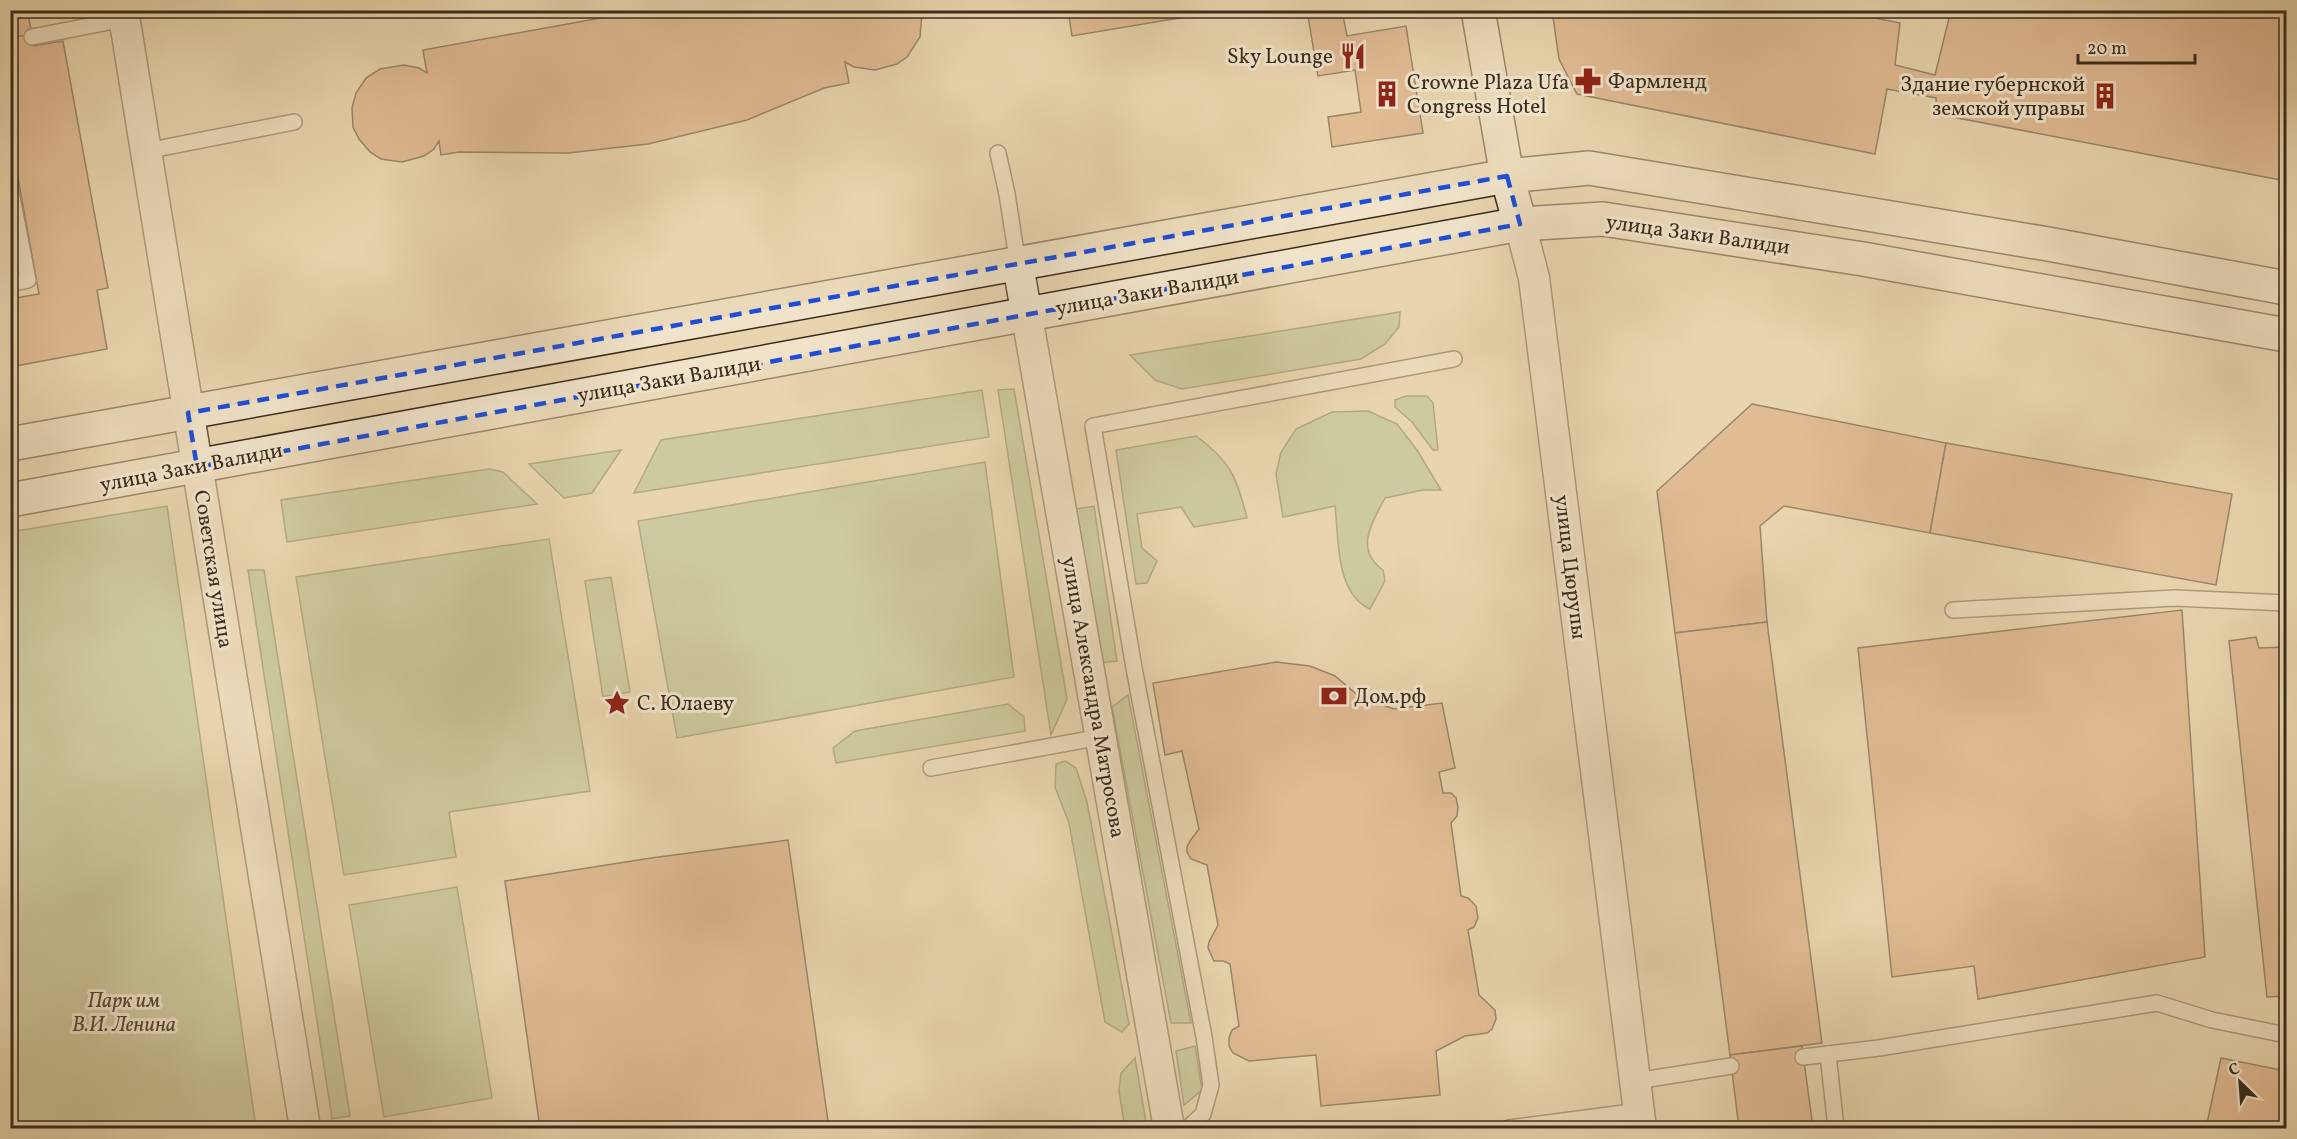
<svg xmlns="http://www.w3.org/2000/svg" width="2297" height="1139" font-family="Vollkorn,serif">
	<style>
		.green { fill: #b0be8e; stroke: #757556; stroke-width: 1.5 }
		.building { fill: #da9d76; stroke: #3a2c1d; stroke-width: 1.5 }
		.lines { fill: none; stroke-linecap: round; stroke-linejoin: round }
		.lane-casing { stroke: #665641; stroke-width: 18 }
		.street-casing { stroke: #665641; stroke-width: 33 }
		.secondary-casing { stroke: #3a2c1d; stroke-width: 36 }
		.lane { stroke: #f0e3ca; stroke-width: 15 }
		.street { stroke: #f0e3ca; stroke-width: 30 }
		.secondary { stroke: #f0e3ca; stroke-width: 33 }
		.marked { fill: none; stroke: #1d4ed8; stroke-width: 4.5; stroke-dasharray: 12 8; stroke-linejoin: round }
		.labels { text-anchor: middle; stroke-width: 6; stroke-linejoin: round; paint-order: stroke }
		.poi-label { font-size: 21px; fill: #3a2c1d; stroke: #f0e3ca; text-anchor: start }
		.street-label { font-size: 21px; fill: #3a2c1d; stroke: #f0e3ca }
		.park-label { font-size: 21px; font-style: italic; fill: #524934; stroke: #f0e3ca }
	</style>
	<rect width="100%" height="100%" fill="#e8d4ad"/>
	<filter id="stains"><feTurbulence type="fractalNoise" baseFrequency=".00333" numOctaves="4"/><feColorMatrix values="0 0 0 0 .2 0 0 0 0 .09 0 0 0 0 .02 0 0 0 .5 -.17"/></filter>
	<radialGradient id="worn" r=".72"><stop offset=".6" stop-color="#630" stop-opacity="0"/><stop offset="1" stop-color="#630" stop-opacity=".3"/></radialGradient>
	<g class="green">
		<polygon points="1400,312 1399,327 1385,344 1361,359 1182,389 1155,380 1130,355"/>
		<polygon points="1014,389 1067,699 1051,735 998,390"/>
		<polygon points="982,390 989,437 634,493 661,440"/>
		<polygon points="1406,396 1427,396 1433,403 1438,450 1433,450 1412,422 1395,407 1395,400"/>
		<path d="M 1368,411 L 1397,424 L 1417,450 L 1441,490 L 1423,490 L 1385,498 C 1372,523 1354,549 1383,570 L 1385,581 L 1370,609 C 1335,593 1339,539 1335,506 L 1283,517 L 1276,474 L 1281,452 L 1296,429 L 1332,412 Z"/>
		<path d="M 1196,436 C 1231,462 1236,476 1247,518 L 1194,527 L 1181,507 L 1137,514 L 1142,548 L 1157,561 L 1147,583 L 1136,584 L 1116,450 Z"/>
		<polygon points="621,450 592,493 564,498 529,464"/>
		<polygon points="985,462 1014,677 677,738 638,521"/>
		<polygon points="489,469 503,472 537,504 287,542 281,500"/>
		<polygon points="167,506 256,1128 11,1128 11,532"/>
		<polygon points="1094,506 1117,661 1098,663 1076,509"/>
		<polygon points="549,539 590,791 449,812 456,857 344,875 296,577"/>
		<polygon points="248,570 264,570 350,1116 332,1119"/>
		<polygon points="611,577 630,692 603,697 585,581"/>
		<polygon points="1128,695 1191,1023 1171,1023 1112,707"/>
		<polygon points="1008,704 1024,717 1025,731 836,763 833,748 855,731"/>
		<polygon points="1065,761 1076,768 1087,802 1129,1024 1122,1032 1105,1022 1069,823 1055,787 1056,764"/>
		<polygon points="457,887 492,1098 384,1117 349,905"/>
		<polygon points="1195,1046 1202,1090 1184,1105 1176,1051"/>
		<polygon points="1135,1058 1147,1128 1125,1128 1119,1091 1121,1073"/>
	</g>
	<g class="building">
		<polygon points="10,10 27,10 32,34 10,38"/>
		<polygon points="645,10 921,10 922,12 920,37 907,57 897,64 875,70 854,67 845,62 849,83 824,88 747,120 648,144 568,153 459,152 441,155 439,141 434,149 424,156 402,162 381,159 370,152 359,139 353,127 352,108 356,93 366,78 380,69 404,65 419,68 427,73 423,50"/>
		<polygon points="1068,10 1227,10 1072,36"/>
		<polygon points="1307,10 1342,10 1347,36 1406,26 1423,133 1332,147 1328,117 1361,112 1355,70 1318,76"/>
		<polygon points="1552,10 1835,10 1900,23 1895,65 1935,75 1951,10 2286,10 2286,181 1937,114 1936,98 1887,89 1875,154 1577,94 1559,59"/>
		<polygon points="32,34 34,46 63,41 108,288 97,290 107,349 10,367 10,299 39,294 10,134 10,38"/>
		<polygon points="1752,404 1946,443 1930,533 1784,506 1760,526 1767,622 1675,633 1657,491"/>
		<polygon points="1946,443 2232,494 2216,585 1930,533"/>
		<polygon points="2182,610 2205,957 1978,999 1974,966 1892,977 1858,648"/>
		<polygon points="1767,622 1822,1043 1730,1055 1675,633"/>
		<polygon points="2256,637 2259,648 2286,647 2286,996 2267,997 2229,641"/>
		<polygon points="1276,662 1310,666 1335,676 1360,697 1394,709 1442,703 1455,768 1439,772 1443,793 1451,793 1456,798 1458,807 1457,816 1451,823 1461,896 1468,898 1476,906 1478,918 1474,927 1468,930 1479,995 1495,1010 1496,1019 1492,1029 1487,1033 1465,1036 1436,1051 1440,1095 1321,1106 1316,1055 1249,1061 1233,1053 1229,1046 1229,1038 1232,1030 1239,1026 1230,964 1223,961 1214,961 1208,948 1209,942 1218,925 1207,865 1191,859 1187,852 1187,847 1190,841 1199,829 1182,751 1165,755 1153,683"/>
		<polygon points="788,840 829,1128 540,1128 505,881 651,858"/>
		<polygon points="1802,1046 1813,1128 1739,1128 1730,1055"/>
		<polygon points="2221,1058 2286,1071 2286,1128 2206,1128"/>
	</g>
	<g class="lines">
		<g class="lane-casing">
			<g id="lane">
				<polyline points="32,37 124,19"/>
				<polyline points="146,151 294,122"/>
				<polyline points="998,153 1007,194 1018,265"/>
				<polyline points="10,187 28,280 10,284"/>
				<polyline points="1953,610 2175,598 2286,603"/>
				<polyline points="931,768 1101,737"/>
				<polyline points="1828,1054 1836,1128"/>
				<polyline points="1803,1057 1879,1048 2157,1003 2212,1020 2286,1035"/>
				<polyline points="1636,1081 1731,1066"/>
				<polyline points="1188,1128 1203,1114 1211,1085 1204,1037 1134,668 1093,426 1454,359"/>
				<polyline points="1509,1128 1639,1111"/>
			</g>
		</g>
		<g class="street-casing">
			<g id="street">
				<polyline points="123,10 305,1128"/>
				<polyline points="1520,224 1534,278 1641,1128"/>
				<polyline points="1018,265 1169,1128"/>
			</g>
		</g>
		<g class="secondary-casing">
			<g id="secondary">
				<polyline points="1478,10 1507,176 1520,224"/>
				<polyline points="10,444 1507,176 1589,168 2048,244 2286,288"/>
				<polyline points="10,500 1520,224 1603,219 1863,259 2286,335"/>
			</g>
		</g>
		<use href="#lane" class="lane"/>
		<use href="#street" class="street"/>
		<use href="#secondary" class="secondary"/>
	</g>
	<path d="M0 0H2297V1139H0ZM 1507,176 L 1520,224 L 197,467 L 188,413 Z" fill="#e8d4ad" fill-opacity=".55" fill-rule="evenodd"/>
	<path class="marked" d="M 1507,176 L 1520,224 L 197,467 L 188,413 Z"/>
	<defs>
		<g id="restaurant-bare" transform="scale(2.07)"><path d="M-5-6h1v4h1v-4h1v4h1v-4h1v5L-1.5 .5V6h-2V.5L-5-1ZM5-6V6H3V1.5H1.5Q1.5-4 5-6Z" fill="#8f2418" stroke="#f0e3ca" stroke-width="2.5" paint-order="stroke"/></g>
		<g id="pharmacy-bare" transform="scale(2.07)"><path d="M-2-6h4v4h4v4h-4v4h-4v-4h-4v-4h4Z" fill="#8f2418" stroke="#f0e3ca" stroke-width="2.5" paint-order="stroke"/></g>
		<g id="building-bare" transform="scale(2.07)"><path d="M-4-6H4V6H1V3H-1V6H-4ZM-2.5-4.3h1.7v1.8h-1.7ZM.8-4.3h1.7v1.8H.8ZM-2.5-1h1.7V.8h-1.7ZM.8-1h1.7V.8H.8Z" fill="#8f2418" stroke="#f0e3ca" stroke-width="2.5" paint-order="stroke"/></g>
		<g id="bank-bare" transform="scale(2.07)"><path d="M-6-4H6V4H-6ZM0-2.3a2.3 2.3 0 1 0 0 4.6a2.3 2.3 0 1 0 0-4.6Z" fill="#8f2418" stroke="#f0e3ca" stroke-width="2.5" paint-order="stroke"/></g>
		<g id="sight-bare" transform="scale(2.07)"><path d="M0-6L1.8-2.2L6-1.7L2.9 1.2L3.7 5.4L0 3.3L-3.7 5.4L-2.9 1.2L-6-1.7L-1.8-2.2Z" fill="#8f2418" stroke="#f0e3ca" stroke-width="2.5" paint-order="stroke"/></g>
	</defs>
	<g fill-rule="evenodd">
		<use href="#restaurant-bare" x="1353" y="56"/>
		<use href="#pharmacy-bare" x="1588" y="81"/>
		<use href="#building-bare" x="1387" y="94"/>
		<use href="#building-bare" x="2105" y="96"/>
		<use href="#bank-bare" x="1334" y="696"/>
		<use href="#sight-bare" x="617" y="703"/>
	</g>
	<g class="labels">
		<g class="poi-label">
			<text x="1333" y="63" text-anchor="end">Sky Lounge</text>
			<text x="1608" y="88">Фармленд</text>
			<text x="1407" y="89">Crowne Plaza Ufa<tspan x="1407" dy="24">Congress Hotel</tspan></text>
			<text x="2085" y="91" text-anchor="end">Здание губернской<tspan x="2085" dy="24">земской управы</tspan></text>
			<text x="1354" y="703">Дом.рф</text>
			<text x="637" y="710">С. Юлаеву</text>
		</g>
		<g class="street-label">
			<text transform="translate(1698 234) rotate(8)" y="7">улица Заки Валиди</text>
			<text transform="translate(1147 292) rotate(-10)" y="7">улица Заки Валиди</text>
			<text transform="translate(669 379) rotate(-10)" y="7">улица Заки Валиди</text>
			<text transform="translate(191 467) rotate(-11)" y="7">улица Заки Валиди</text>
			<text transform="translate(1571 567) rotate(83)" y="7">улица Цюрупы</text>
			<text transform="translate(214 569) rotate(81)" y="7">Советская улица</text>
			<text transform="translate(1094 697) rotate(80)" y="7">улица Александра Матросова</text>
		</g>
		<g class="park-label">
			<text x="124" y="1007">Парк им<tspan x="124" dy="24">В.И. Ленина</tspan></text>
		</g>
	</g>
	<rect width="2297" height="1139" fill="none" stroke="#e8d4ad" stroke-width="36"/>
	<rect x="12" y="12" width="2273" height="1115" fill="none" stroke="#3a2c1d" stroke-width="3"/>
	<rect x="18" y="18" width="2261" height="1103" fill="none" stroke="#3a2c1d" stroke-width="1.5"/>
	<g transform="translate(2240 1082) rotate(335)" stroke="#f0e3ca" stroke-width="4.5" paint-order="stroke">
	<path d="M0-4.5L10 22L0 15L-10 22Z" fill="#3a2c1d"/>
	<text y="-9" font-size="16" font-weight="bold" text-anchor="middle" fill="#3a2c1d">С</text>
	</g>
	<path d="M2078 54v9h117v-9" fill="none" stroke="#3a2c1d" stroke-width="3"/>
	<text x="2087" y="54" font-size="18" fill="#3a2c1d" stroke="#f0e3ca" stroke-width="4.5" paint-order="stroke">20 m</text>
	<rect width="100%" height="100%" filter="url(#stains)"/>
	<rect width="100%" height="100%" fill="url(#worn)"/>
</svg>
